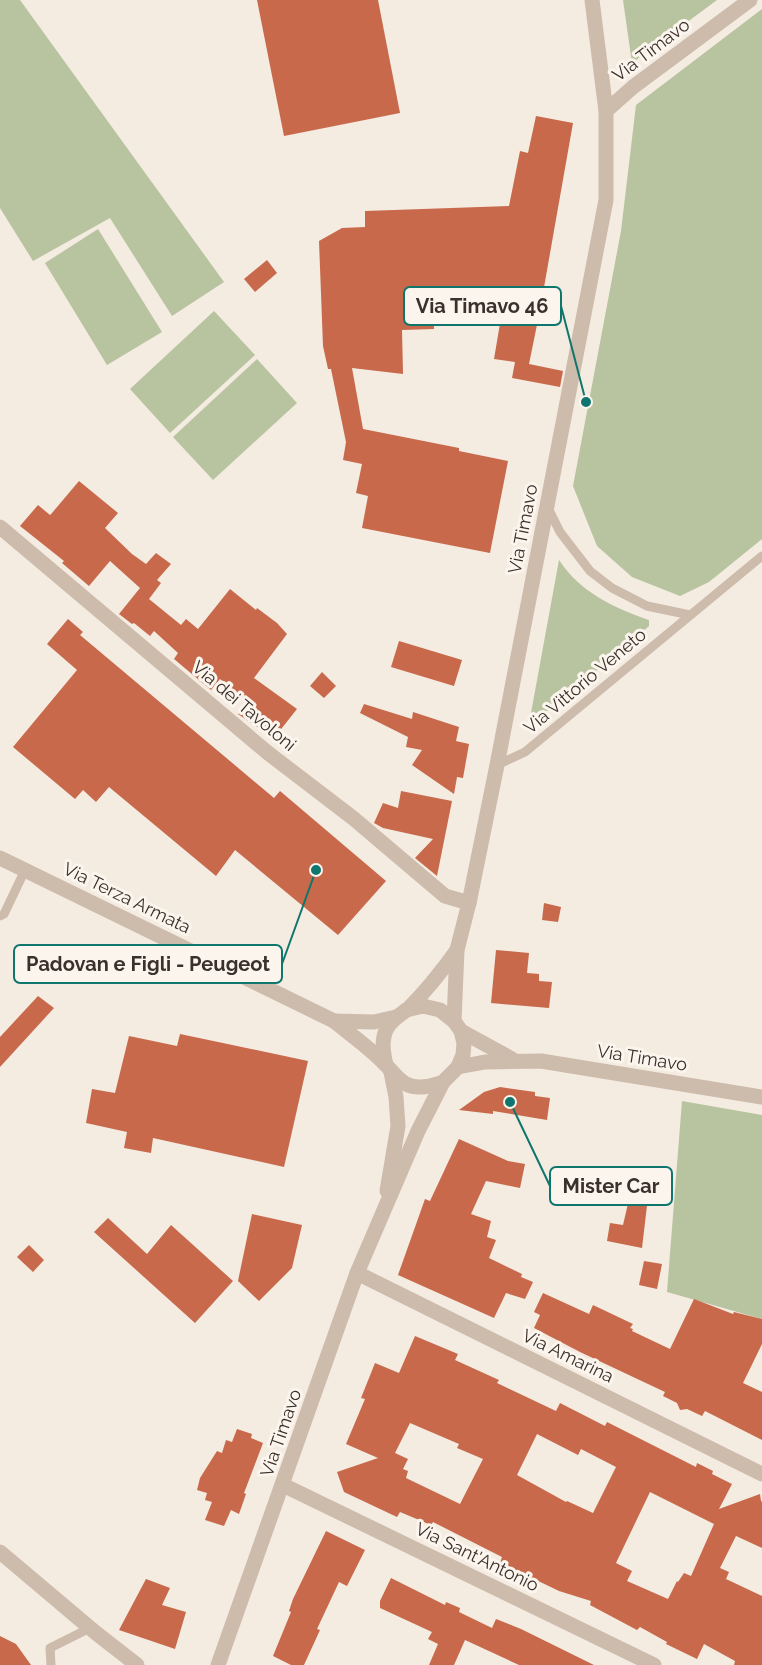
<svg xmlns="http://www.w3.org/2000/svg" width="762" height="1665" font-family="Raleway,sans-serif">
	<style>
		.green { fill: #b8c4a0 }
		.building { fill: #c8694b; fill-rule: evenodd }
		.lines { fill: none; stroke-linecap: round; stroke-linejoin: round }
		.service { stroke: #cdbbac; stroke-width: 9 }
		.minor { stroke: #cdbbac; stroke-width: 15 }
		.labels { text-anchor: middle; stroke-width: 6; stroke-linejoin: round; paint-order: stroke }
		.street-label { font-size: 18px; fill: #3b302b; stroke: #fbf5ee }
		.leader { fill: none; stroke: #0f766e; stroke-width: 2 }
		.callout-dot { fill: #0f766e; stroke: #fbf5ee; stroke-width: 2 }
		.callout { fill: #fbf5ee; stroke: #0f766e; stroke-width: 2 }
		.callout-label { font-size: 20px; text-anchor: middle; font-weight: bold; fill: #3b302b }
	</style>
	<rect width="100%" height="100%" fill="#f4ebe1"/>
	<g class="green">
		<polygon points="0,0 20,0 224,282 172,316 110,218 33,261 0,208"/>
		<polygon points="623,0 717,0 632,63"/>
		<polygon points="762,9 762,539 709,582 680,596 632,577 597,546 573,486 621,231 636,105"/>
		<polygon points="98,229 162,332 107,365 45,263"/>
		<polygon points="214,311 255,355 170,433 130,389"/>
		<polygon points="257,359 297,403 213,480 173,437"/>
		<path d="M 559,560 C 580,592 614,608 649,620 L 649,626 L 553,708 L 542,713 L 531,713 Z"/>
		<polygon points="682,1101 762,1115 762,1319 667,1292"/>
	</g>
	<g class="building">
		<polygon points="257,0 378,0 400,113 284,136"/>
		<polygon points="536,116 573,123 540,310 529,364 563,371 560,387 512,378 515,362 494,359 505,294 433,296 434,329 402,330 403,374 352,368 363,429 459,448 459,451 508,461 490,553 362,528 368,496 356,493 362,464 343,460 346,442 331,369 328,369 323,346 319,241 342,228 365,227 365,211 509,206 520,151 528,153"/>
		<polygon points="267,260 277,273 255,292 244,279"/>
		<polygon points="79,481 118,513 105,528 132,554 146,564 156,553 171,564 157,580 161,583 149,599 181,625 186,619 198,629 230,589 256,610 257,608 277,623 287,634 254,678 297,709 274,738 238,714 248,702 220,679 211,690 174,659 178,653 154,631 150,636 134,623 132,624 119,614 140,588 110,561 89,586 62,563 64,561 20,526 38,505 50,515 52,513"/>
		<polygon points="68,619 83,632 80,635 274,798 280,791 386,881 338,935 235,850 216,876 109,787 96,802 83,790 75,799 13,747 77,670 47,644"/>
		<polygon points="399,641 462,660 454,686 391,667"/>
		<polygon points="322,672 336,686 324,698 310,686"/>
		<polygon points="364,704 412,719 413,712 459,727 456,741 469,744 463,778 457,777 454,794 412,765 422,750 406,747 408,737 360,713"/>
		<polygon points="401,791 452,801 437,876 415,858 433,839 383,828 374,823 383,803 398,808"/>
		<polygon points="544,903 561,907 558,922 542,920"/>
		<polygon points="496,950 529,953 527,973 539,974 539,981 552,982 549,1008 491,1003"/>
		<polygon points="38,996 54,1008 0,1067 0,1037"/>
		<polygon points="180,1034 308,1061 284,1167 153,1138 151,1153 124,1148 127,1132 86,1123 92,1089 115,1093 129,1036 177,1046"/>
		<polygon points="500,1087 535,1092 535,1096 550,1098 547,1120 493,1111 493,1114 459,1110 484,1092"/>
		<polygon points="459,1139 508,1161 525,1164 520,1188 486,1181 471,1214 491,1221 487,1237 496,1240 489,1258 522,1274 521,1277 533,1282 525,1299 506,1293 494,1318 398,1275 425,1199 430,1201"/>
		<polygon points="630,1195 648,1197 642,1248 607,1241 610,1223 623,1225"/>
		<polygon points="252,1214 302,1225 292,1268 259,1301 238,1281"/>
		<polygon points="108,1218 147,1254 171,1225 233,1281 195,1323 94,1232"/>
		<polygon points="29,1245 44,1260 33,1272 17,1257"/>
		<polygon points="644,1261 662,1264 657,1289 639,1285"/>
		<polygon points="543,1293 589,1314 593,1305 633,1324 630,1328 633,1329 632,1331 670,1349 694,1299 733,1314 734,1312 762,1319 762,1344 743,1383 762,1392 762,1440 705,1411 702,1416 687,1409 680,1410 677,1403 663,1396 665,1392 580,1352 534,1328 540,1315 534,1312"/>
		<path d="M 415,1336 L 458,1354 L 455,1360 L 499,1380 L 497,1383 L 556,1411 L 560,1403 L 605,1426 L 607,1422 L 696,1467 L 697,1463 L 713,1471 L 712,1474 L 732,1484 L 719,1509 L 760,1494 L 761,1501 L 762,1502 L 762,1548 L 736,1536 L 720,1568 L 729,1572 L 726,1579 L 762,1596 L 762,1665 L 734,1665 L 735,1661 L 704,1644 L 697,1659 L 666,1644 L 667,1642 L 640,1627 L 637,1630 L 590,1605 L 591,1601 L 559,1591 L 532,1578 L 529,1583 L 508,1572 L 510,1569 L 500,1563 L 502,1557 L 433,1522 L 431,1525 L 400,1512 L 397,1517 L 344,1492 L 337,1472 L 378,1458 L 346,1444 L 365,1399 L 361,1398 L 375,1363 L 399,1373 ZM 410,1423 L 459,1444 L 457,1448 L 483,1459 L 460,1504 L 406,1478 L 408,1471 L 403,1469 L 408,1459 L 395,1453 ZM 537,1434 L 578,1455 L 581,1449 L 616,1467 L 593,1513 L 567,1501 L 566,1502 L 517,1475 ZM 650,1492 L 714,1524 L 691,1576 L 684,1573 L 678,1582 L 677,1581 L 668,1599 L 627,1581 L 632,1571 L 616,1563 Z"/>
		<polygon points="237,1429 252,1434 251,1438 263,1443 244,1493 246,1494 239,1514 231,1510 224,1526 205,1520 212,1502 205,1500 207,1493 197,1490 200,1478 217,1451 222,1453 226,1440 232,1442"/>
		<polygon points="326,1531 365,1550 347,1586 339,1582 317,1629 320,1630 304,1665 291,1665 273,1656 291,1612 289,1611 293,1599"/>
		<polygon points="391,1578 445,1605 446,1602 460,1608 459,1612 492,1628 496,1619 521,1629 594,1665 519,1665 465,1640 454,1665 429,1665 438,1644 428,1639 432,1632 380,1608 380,1601"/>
		<polygon points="146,1579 170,1588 162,1605 186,1612 175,1649 119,1630"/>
		<polygon points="0,1636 16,1644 31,1665 0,1665"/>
	</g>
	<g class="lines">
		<g class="service">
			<polyline points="547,506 560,532 590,571 612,588 647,606 690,615"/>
			<polyline points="497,765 525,752 762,556"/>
			<polyline points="0,916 4,914 25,870"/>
			<polyline points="51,1665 50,1648 90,1628"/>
		</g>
		<g class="minor">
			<polyline points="606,111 633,87 750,0"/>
			<polyline points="0,527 268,753 353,818 445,896 469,903"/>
			<path d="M 0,858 L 334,1021 C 351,1035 370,1048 385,1064 C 392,1071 397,1079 406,1084 C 418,1090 431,1086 443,1082"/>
			<polyline points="334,1021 374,1022 396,1017"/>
			<polyline points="454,1021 457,950 469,903 497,765 606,200 606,111 592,0"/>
			<polyline points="461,1031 512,1059"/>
			<path d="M 386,1065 C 383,1052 381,1040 387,1028 C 392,1019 400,1015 408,1009 C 426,991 442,971 457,950"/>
			<polyline points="458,1067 485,1062 541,1061 762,1097"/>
			<polyline points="387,1191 398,1126 396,1097 391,1072"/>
			<polyline points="357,1273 762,1474"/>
			<polyline points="283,1485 654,1665"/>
			<polyline points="0,1552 96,1633 137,1665"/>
			<polyline points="218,1665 357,1273 418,1131 443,1082 458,1067 463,1055 464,1043 461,1031 454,1021 440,1010 423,1006 406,1010"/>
		</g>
	</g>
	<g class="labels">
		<g class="street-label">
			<text transform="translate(651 50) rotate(-37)" y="6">Via Timavo</text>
			<text transform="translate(523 529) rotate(-79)" y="6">Via Timavo</text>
			<text transform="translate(585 681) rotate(-40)" y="6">Via Vittorio Veneto</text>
			<text transform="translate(244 706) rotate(40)" y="6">Via dei Tavoloni</text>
			<text transform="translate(127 898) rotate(26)" y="6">Via Terza Armata</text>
			<text transform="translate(642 1058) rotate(9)" y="6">Via Timavo</text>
			<text transform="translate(568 1356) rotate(26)" y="6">Via Amarina</text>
			<text transform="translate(281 1433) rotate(-71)" y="6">Via Timavo</text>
			<text transform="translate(477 1557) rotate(26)" y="6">Via Sant'Antonio</text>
		</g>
	</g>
	<path class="leader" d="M586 402L561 306M316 870L282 964M510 1102L550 1186"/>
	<g class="callout-dot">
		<circle cx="586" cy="402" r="6"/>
		<circle cx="316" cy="870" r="6"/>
		<circle cx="510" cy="1102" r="6"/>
	</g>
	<g class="callout">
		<rect x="404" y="287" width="157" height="38" rx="6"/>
		<rect x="14" y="945" width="268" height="38" rx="6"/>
		<rect x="550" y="1167" width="122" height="38" rx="6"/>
	</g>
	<g class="callout-label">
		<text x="482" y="313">Via Timavo 46</text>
		<text x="148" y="971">Padovan e Figli - Peugeot</text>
		<text x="611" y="1193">Mister Car</text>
	</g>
</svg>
